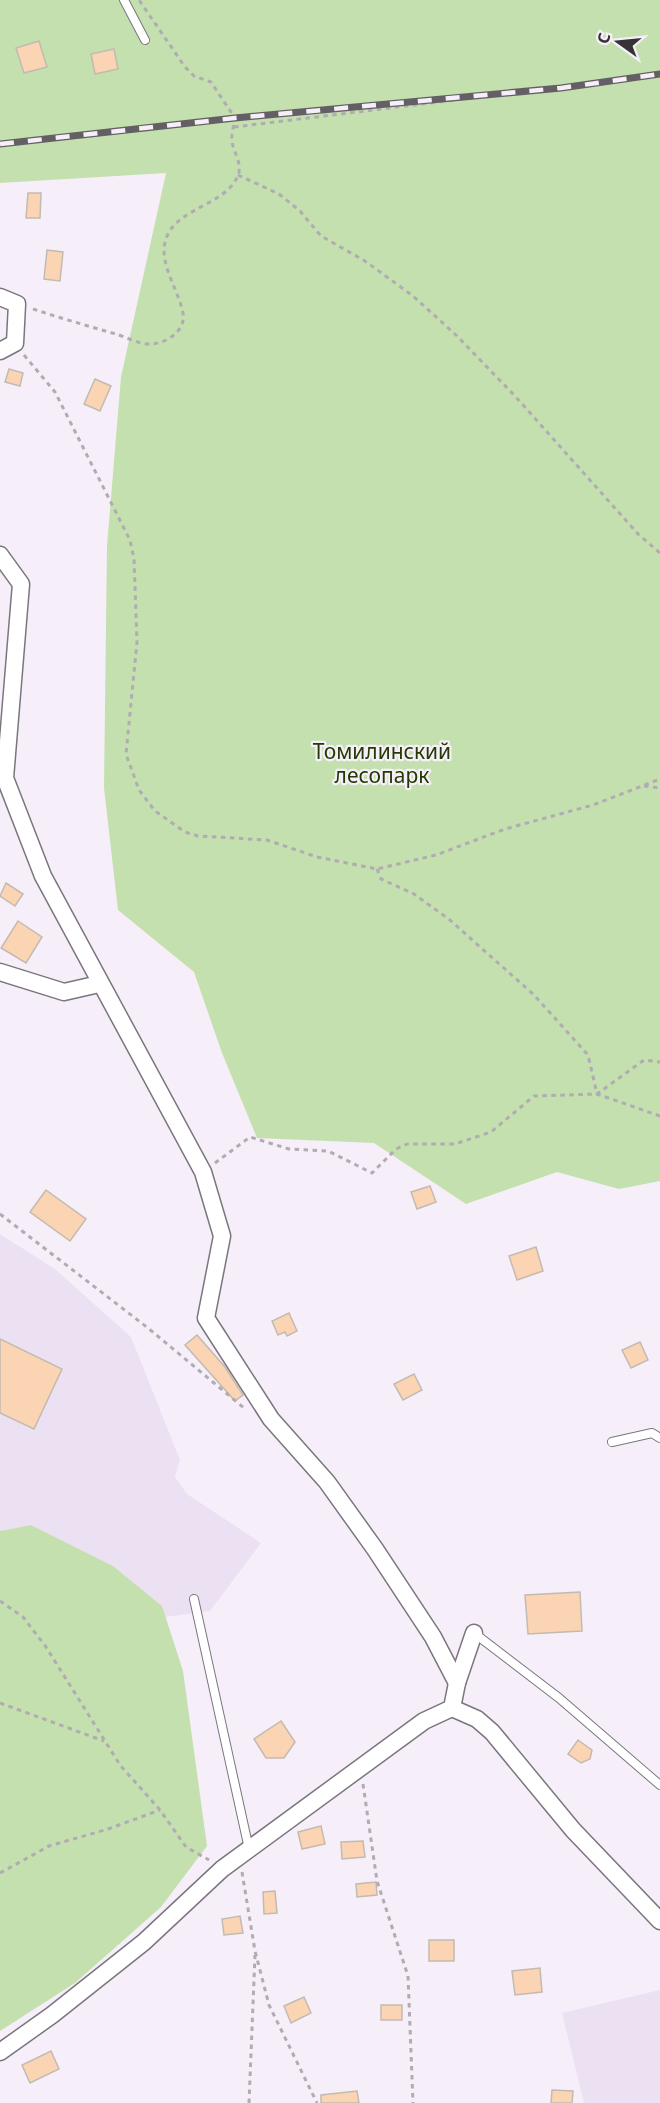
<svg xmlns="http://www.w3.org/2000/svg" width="660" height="2103" font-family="'Noto Sans',sans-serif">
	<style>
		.built { fill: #ece1f2 }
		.green { fill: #c4e0ae }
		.building { fill: #fad4b3; stroke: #c3bab2; stroke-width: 1.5 }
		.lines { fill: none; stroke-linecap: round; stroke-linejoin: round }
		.service-casing { stroke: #7b757e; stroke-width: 10 }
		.minor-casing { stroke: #7b757e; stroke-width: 19 }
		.path { stroke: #b1abb3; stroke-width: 3; stroke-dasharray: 4.5 4.5; stroke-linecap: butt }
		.service { stroke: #fff; stroke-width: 8 }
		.minor { stroke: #fff; stroke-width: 16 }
		.rail-casing { stroke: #635f64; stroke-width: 7 }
		.rail { stroke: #f6eff9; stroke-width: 4.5; stroke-dasharray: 14; stroke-linecap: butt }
		.labels { text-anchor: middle; stroke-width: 4.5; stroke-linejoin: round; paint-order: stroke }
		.park-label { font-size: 21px; fill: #223b02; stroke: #f6eff9 }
	</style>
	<rect width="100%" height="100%" fill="#f6eff9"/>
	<g class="built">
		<polygon points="0,1234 55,1269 131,1337 180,1460 175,1477 187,1494 261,1543 210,1611 165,1617 162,1606 113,1566 31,1525 0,1531"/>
		<polygon points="660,1990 660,2103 584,2103 562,2013"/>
	</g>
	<g class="green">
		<polygon points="0,0 660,0 660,1181 619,1189 557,1172 466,1204 374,1143 257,1138 222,1053 194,972 118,910 104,788 107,546 121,377 166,173 0,183"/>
		<polygon points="31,1525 113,1566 162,1606 183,1671 207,1846 161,1907 75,1983 0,2031 0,1531"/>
	</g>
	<g class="building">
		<polygon points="39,41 47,67 24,73 16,48"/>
		<polygon points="114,49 118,69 95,74 91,54"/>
		<polygon points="28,193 41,193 40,218 26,218"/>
		<polygon points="47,250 63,252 60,281 44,279"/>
		<polygon points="9,369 23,373 20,386 5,382"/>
		<polygon points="95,379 111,386 100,411 84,404"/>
		<polygon points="6,883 23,894 15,906 0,896"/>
		<polygon points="18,921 42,937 26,963 1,948"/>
		<polygon points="430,1186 436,1202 417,1209 411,1192"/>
		<polygon points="46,1190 86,1219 70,1241 30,1212"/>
		<polygon points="536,1247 543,1271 517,1280 509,1256"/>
		<polygon points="289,1313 297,1331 287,1336 285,1332 278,1335 272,1321"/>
		<polygon points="197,1335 225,1367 243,1395 235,1401 185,1345"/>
		<polygon points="0,1339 62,1369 34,1429 0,1413"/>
		<polygon points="640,1342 648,1360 631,1368 622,1350"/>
		<polygon points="414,1374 422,1390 403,1400 394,1384"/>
		<polygon points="580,1592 582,1631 528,1634 525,1595"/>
		<polygon points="281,1721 295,1742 284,1758 266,1758 254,1739"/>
		<polygon points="578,1740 592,1750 590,1759 581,1763 568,1754"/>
		<polygon points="321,1826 325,1844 302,1849 298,1832"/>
		<polygon points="363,1841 365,1857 342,1859 341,1842"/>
		<polygon points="376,1882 377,1895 357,1897 356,1884"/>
		<polygon points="275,1891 277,1913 264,1914 263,1892"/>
		<polygon points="240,1916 243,1933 224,1935 222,1919"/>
		<rect x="429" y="1940" width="25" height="21"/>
		<polygon points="540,1968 542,1992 515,1995 512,1971"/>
		<polygon points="304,1997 311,2013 291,2023 284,2006"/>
		<rect x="381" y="2005" width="21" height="15"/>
		<polygon points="51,2051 59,2069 30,2083 22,2065"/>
		<polygon points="552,2090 573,2091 572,2103 551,2103"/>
		<polygon points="357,2091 359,2103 321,2103 321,2095"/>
	</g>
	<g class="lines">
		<g class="service-casing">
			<g id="service">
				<polyline points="124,0 145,40"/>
				<polyline points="612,1442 652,1433 660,1438"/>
				<polyline points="194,1599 249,1849"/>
				<polyline points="474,1633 559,1698 660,1785"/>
			</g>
		</g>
		<g class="minor-casing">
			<g id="minor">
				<polyline points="0,297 17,304 15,343 0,351"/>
				<polyline points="0,555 21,584 5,778 43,876 203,1172 222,1236 206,1318 271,1419 327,1482 375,1549 433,1637 457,1683"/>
				<polyline points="0,972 64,992 99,984"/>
				<polyline points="452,1708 457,1683 474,1633"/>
				<polyline points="0,2052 52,2015 144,1942 222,1869 424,1721 452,1708 477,1719 492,1732 573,1830 660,1921"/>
			</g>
		</g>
		<g class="path">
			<polyline points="234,127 660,75"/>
			<polyline points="238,175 279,194 300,211 321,236 365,261 413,296 456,335 515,396 638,534 660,553"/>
			<path d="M 33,309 C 60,318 88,326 116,334 C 126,337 141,345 151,344 C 167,343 186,331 183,313 C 178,287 155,260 168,234 C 182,206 230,204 239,172 C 241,161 233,151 232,141 C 231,134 234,125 235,118 L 211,82 L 194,76 L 185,67 L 139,0"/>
			<polyline points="24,355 55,392 130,540 134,559 137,642 126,754 139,790 155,811 185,832 198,836 267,840 317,857 377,869 436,855 505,829 593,805 660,779"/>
			<polyline points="644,786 660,788"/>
			<polyline points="377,869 381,879 414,894 450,920 534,995 588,1055 597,1094 644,1060 660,1062"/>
			<polyline points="215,1163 250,1137 289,1149 328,1151 372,1173 396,1149 407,1144 455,1144 491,1132 534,1096 597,1094 660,1116"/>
			<polyline points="0,1214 148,1328 244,1408"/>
			<polyline points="0,1601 23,1617 46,1647 120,1765 160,1810 186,1847 209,1860"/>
			<polyline points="0,1703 104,1741"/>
			<polyline points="363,1784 377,1881 408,1976 413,2103"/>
			<polyline points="242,1872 255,1951 269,2005 317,2103"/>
			<polyline points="0,1873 49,1846 108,1829 160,1810"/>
			<polyline points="249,2103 255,1955"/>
		</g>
		<use href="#service" class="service"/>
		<use href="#minor" class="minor"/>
		<g class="rail-casing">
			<polyline id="rail" points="0,144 235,118 561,88 660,74"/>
		</g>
		<use href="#rail" class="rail"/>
	</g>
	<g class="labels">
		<g class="park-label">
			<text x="382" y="759">Томилинский<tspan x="382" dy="24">лесопарк</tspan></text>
		</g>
	</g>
	<g transform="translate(618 42) rotate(285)" stroke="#f6eff9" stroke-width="4.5" paint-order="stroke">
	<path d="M0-4.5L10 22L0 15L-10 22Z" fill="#363337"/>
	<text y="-9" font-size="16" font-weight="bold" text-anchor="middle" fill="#363337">С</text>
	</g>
</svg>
